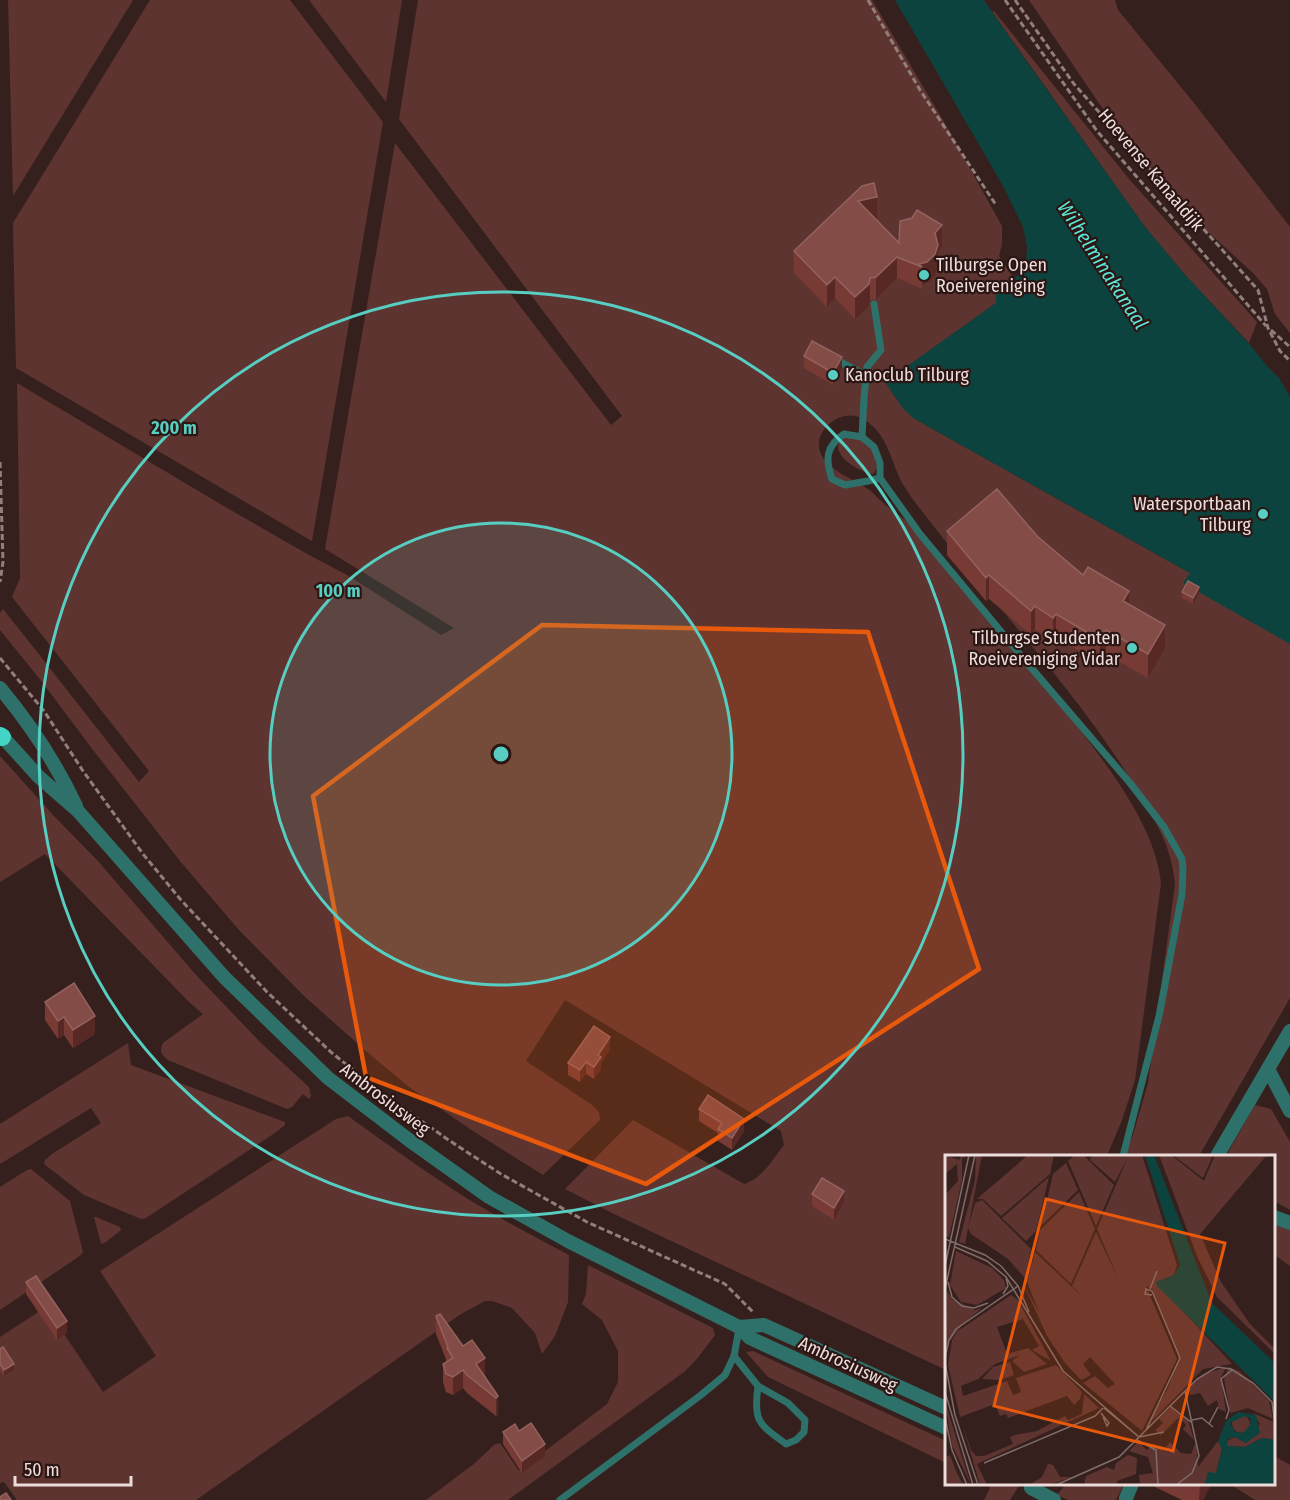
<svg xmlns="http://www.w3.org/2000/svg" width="1290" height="1500" font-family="'Fira Sans Condensed',sans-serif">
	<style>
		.green { fill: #5e3430 }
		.water { fill: #0c433e }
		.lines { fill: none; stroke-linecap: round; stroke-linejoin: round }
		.path { stroke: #927f7c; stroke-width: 3; stroke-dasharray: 6 3; stroke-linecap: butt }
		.lane { stroke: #2e716a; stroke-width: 7 }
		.street { stroke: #2e716a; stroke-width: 14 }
		.highway { stroke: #44d4c6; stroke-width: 18 }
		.wall { fill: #773a35 }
		.shaded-wall { fill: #582824 }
		.building { fill: #834c47; stroke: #94625e; stroke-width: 1.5 }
		.marked { fill: #e8590c; fill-opacity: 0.2; stroke: #e8590c; stroke-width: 4.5; stroke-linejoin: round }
		.ring { fill: none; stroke: #57cec1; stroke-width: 3 }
		.poi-dot { fill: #57cec1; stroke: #2b1614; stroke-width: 2 }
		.labels { text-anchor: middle; stroke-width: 4.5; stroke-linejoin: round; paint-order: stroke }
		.street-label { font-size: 18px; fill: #ecdcda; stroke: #2b1614 }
		.poi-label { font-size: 18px; fill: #ecdcda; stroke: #2b1614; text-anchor: start }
		.water-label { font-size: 20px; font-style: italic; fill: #5ae6d8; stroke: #2b1614 }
		.inset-road { fill: none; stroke: #7f6b69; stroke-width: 1.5 }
		.view { fill: #e8590c; fill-opacity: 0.15; stroke: #e8590c; stroke-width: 3 }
		.inset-edge { fill: none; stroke: #ecdcda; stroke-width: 3 }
		.centre { fill: #57cec1; stroke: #2b1614; stroke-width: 3 }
		.ring-label { font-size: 18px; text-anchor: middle; font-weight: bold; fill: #57cec1; stroke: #2b1614; stroke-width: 4.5; stroke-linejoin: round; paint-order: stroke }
	</style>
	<rect width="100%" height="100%" fill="#36201d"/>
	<g class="green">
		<polygon points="8,0 133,0 13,196"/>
		<polygon points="150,0 290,0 383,122 312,541 16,368 13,223"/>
		<polygon points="309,0 402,0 386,102"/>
		<path d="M 418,0 L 872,0 L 944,122 L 1002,226 L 1002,244 L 999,256 L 1014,279 L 996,295 L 996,303 L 886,382 C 898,404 907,414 929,427 L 1290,629 L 1290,998 L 1199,1156 L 1124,1156 L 1133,1135 L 1148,1083 L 1175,884 C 1171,843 1154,819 1134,785 C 1075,688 994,606 925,515 C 918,506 910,496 904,486 C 890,462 890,437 865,420 C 847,408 822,422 819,442 C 816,466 852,478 868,489 C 873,492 876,497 881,501 C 893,512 907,520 919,531 C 928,538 935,549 942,558 C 956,575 970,592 984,609 C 1012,643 1039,678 1066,712 C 1103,760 1155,823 1161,883 L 1135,1080 L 1122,1120 L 1107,1156 L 946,1156 L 946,1370 L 616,1215 L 565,1189 L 633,1120 L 744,1184 C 762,1179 773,1159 784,1145 L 781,1131 L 565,1000 L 526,1061 L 592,1105 L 599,1112 L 600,1120 L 543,1175 L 470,1129 L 409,1087 L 366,1051 L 304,996 L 239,930 L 180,861 L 93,750 L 39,678 L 0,630 L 0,613 L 3,609 L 38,653 L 139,782 L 149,771 L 12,597 L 20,578 L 17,383 L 227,508 L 309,555 L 347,575 L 441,635 L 454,628 L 325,549 L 395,143 L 611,425 L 622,416 L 399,119 Z"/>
		<polygon points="1029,0 1115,0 1118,10 1198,108 1290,227 1290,333 1275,314 1267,289 1254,274 1178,204 1120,134"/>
		<polygon points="994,11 1129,179 1257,322 1249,343 1186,276 1145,227 992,12"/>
		<path d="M 855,433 C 873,433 884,462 873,474 C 863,473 844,462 840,453 C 837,449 838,443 840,439 Z"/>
		<path d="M 0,756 L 53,815 L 97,860 L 196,975 L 260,1042 L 309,1087 L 311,1096 L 309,1099 L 303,1094 L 292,1107 L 287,1109 L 168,1060 C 161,1054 159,1051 163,1043 L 203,1014 L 189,1002 L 45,854 L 0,882 Z"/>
		<polygon points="128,1043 131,1065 285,1122 285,1125 275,1133 146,1218 141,1219 84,1195 44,1164 45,1160 52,1154 101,1123 91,1108 0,1164 0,1124"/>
		<polygon points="1255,1105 1271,1109 1290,1142 1290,1210 1274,1201 1274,1156 1226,1156"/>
		<path d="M 348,1116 C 384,1142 420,1168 457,1192 C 493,1215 531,1235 569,1255 L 568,1302 L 555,1336 L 542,1354 L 535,1333 L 512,1308 L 492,1301 L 485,1301 L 461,1314 L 196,1500 L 17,1500 L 4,1482 L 0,1483 L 0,1337 L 46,1307 L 103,1392 L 156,1356 L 100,1271 L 336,1119 Z"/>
		<polygon points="31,1169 70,1201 83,1252 81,1255 0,1310 0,1187 27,1170"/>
		<polygon points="94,1217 96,1217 120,1227 121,1230 106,1242 101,1244"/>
		<polygon points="1274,1222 1290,1228 1290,1266 1276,1256 1274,1259"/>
		<polygon points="588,1265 713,1328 715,1335 696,1360 684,1372 508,1500 426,1500 475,1463 494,1445 500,1443 519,1471 607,1404 618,1382 618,1351 602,1320 582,1304 586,1294"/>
		<polygon points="753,1351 946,1441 946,1463 768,1377 746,1352"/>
		<polygon points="1274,1456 1290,1465 1290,1500 1255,1500 1233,1486 1233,1484 1274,1484"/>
		<polygon points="989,1484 1020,1484 1010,1500 984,1500 990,1488"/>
		<polygon points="1066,1484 1124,1484 1116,1500 1068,1500 1057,1495"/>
	</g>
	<polygon class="water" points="895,0 984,0 1017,48 1145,227 1186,276 1251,346 1267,366 1279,378 1290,397 1290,644 1183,583 1190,573 913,418 902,407 885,382 996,303 996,295 1016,277 1026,262 1027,247 1023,227 1003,186"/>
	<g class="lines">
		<g class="path">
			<polyline points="868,0 920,90 996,205"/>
			<polyline points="1005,0 1097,131 1266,326"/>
			<polyline points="1015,0 1074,84 1258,290 1268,328 1280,351 1290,361"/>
			<polyline points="1271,330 1290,347"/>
			<polyline points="0,462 3,562 0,582"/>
			<polyline points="0,658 44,711 83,771 143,854 181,900 267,992 332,1053 386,1096 450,1141 501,1174 587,1222 725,1284 753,1312"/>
		</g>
		<g class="lane">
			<polyline points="836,360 866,375"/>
			<polyline points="862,437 864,398 867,367 881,350 874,304"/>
			<path d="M 880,478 L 868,481 L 845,485 L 832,479 C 825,459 826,446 844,434 L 862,437 L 874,447 L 880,463 L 880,478 L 920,534 L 1028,664 L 1130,783 L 1164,827 L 1182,859 L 1183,869 L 1182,894 L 1159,1016 L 1123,1156"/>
			<path d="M 734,1356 L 758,1386 L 788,1403 L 805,1420 L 804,1432 L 796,1440 L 786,1444 C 759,1424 753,1422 758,1386"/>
			<polyline points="560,1500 701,1395 725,1375 734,1356 739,1329"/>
		</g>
		<g class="street">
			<path d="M 0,688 C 30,724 56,763 76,806"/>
			<polyline points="0,734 39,777 78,811 224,977 328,1078 409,1140 489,1197 568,1241 739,1327 750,1338 946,1428"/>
			<polyline points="1268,1069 1290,1111"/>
			<polyline points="1217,1156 1290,1031"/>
			<polyline points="1274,1217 1290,1223"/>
			<polyline points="739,1327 764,1325 946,1408"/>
			<polyline points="1031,1488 1054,1500"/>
			<polyline points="1126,1498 1132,1484"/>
		</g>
		<polyline class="highway" points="0,736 2,737"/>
	</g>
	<g class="wall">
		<polygon points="862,186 877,219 876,219 899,243 942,247 938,252 938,267 935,276 927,283 922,285 922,289 897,278 876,299 870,300 869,306 855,319 835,298 827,307 794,273 794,251"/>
		<polygon points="804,356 842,369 833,385 804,368"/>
		<polygon points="947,531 1037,536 1083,575 1129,604 1165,649 1148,678 1106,654 1100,664 1056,637 1053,642 1035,629 1031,635 989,599 986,601 947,555"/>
		<polygon points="1182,592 1199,593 1193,604 1182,598"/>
		<polygon points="45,1002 95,1034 73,1048 64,1035 58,1039 45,1020"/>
		<polygon points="610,1049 601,1063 601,1069 594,1079 586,1074 580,1082 568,1075 568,1063"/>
		<polygon points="699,1109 744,1131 732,1150 718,1141 718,1133 699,1121"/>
		<polygon points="812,1194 844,1203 834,1220 812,1206"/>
		<polygon points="26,1282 67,1333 57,1340 26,1294"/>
		<polygon points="436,1316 485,1376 498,1396 498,1414 496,1416 467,1393 463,1388 453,1395 446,1392 443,1382 443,1364 447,1362 436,1334"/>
		<polygon points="0,1349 14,1370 4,1376 0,1370"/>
		<polygon points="519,1431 545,1456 522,1473 503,1444 503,1432"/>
		<polygon points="1155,1484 1211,1484 1203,1500 1182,1500 1155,1487"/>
	</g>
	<g class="shaded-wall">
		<polygon points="877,197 877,219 858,223 858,201"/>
		<polygon points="942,225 942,247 938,252 938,267 935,276 927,283 922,285 922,267 919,264 935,233"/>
		<polygon points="897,257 897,278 876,299 876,277"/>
		<polygon points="835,277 835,298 827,307 827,285"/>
		<polygon points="870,278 870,300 869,306 855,319 855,297"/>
		<polygon points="842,357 842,369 833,385 833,373"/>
		<polygon points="989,575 989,599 986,601 986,578"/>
		<polygon points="1199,587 1199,593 1193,604 1193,598"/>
		<polygon points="1129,591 1129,615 1123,601"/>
		<polygon points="1035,606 1035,629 1031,635 1031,611"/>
		<polygon points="1056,614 1056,637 1053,642 1053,618"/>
		<polygon points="1165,625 1165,649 1148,678 1148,654"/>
		<polygon points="1106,630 1106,654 1100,664 1100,640"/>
		<polygon points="95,1016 95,1034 73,1048 73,1030"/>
		<polygon points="64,1017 64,1035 58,1039 58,1021"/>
		<polygon points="610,1037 610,1049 601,1063 601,1069 594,1079 594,1067 598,1055"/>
		<polygon points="586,1062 586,1074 580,1082 580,1070"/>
		<polygon points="744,1119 744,1131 732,1150 732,1138"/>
		<polygon points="844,1191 844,1203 834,1220 834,1208"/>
		<polygon points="67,1321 67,1333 57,1340 57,1328"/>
		<polygon points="485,1358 485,1376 476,1364"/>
		<polygon points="14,1364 14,1370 4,1376 4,1370"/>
		<polygon points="463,1370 463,1388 453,1395 453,1377"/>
		<polygon points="498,1396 498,1414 496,1416 496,1398"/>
		<polygon points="545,1444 545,1456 522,1473 522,1461"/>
		<polygon points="1200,1484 1211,1484 1203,1500 1199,1500"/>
	</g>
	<g class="building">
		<polygon points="874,183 877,197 858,201 899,243 900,221 912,218 917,210 942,225 935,233 938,245 935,254 927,262 919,264 922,267 897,257 876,277 870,278 869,284 855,297 835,277 827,285 794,251 862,186"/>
		<polygon points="812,341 842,357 833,373 804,356"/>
		<polygon points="997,489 1037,536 1083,575 1088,567 1129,591 1123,601 1165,625 1148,654 1106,630 1100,640 1056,614 1053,618 1035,606 1031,611 989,575 986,578 947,531"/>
		<polygon points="1188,581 1199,587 1193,598 1182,592"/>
		<polygon points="74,983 95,1016 73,1030 64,1017 58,1021 45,1002"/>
		<polygon points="594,1026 610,1037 598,1055 601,1057 594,1067 586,1062 580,1070 568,1063"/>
		<polygon points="708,1095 744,1119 732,1138 718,1129 722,1123 699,1109"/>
		<polygon points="822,1178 844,1191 834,1208 812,1194"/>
		<polygon points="36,1276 67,1321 57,1328 26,1282"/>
		<polygon points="440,1314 463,1346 472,1340 485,1358 476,1364 498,1396 496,1398 467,1375 463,1370 453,1377 446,1374 443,1364 453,1358 447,1348 448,1347 436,1316"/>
		<polygon points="3,1347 14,1364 4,1370 0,1364 0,1349"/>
		<polygon points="531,1423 545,1444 522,1461 503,1432 515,1424 519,1431"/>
		<polygon points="6,1493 11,1500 0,1500 0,1497"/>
	</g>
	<path class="marked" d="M 542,625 L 868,632 L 979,969 L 646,1184 L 366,1077 L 313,796 Z"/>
	<circle cx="501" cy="754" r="231" fill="#57cec1" fill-opacity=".12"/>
	<g class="ring">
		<circle cx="501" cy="754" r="231"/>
		<circle cx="501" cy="754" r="462"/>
	</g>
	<g class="poi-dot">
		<circle cx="924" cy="275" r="6"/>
		<circle cx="833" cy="375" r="6"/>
		<circle cx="1263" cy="514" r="6"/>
		<circle cx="1132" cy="648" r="6"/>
	</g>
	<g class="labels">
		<g class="street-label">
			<text transform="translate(1151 170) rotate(50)" y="6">Hoevense Kanaaldijk</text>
			<text transform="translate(385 1099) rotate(37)" y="6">Ambrosiusweg</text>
			<text transform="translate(848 1364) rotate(25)" y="6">Ambrosiusweg</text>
		</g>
		<g class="poi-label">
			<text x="936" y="271">Tilburgse Open<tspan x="936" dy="21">Roeivereniging</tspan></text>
			<text x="845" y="381">Kanoclub Tilburg</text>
			<text x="1251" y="510" text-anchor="end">Watersportbaan<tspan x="1251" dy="21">Tilburg</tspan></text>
			<text x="1120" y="644" text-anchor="end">Tilburgse Studenten<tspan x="1120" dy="21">Roeivereniging Vidar</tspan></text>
		</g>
		<g class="water-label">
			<text transform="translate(1103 265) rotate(57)" y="7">Wilhelminakanaal</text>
		</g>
	</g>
	<g transform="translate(945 1155)">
		<rect width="330" height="330" fill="#36201d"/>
		<path d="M 0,0 L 14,5 L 17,0 L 22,0 L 17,3 L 17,25 L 4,82 L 0,81 L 0,40 L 13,26 L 12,9 L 0,19 ZM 31,0 L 37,0 L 20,89 L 14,87 L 30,25 ZM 83,0 L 109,0 L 105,19 L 56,61 L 38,44 L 32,44 ZM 130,0 L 138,0 L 169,30 L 151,71 L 123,6 ZM 147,0 L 197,0 L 232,110 L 229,120 L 211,127 L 287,209 L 258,214 L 200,273 L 223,233 L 234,204 L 233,199 L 209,142 L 208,135 L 201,131 L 232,204 L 197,276 L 138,228 L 150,221 L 163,233 L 170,229 L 145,202 L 138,209 L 146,220 L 136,225 L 120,208 L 102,181 L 79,130 L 94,157 L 82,127 L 90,97 L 142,146 L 127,131 L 151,77 L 173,123 L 152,74 L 183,2 L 170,27 L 145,5 ZM 214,0 L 226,0 L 259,26 L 270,0 L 322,0 L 255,79 L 276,127 L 305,169 L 330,194 L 330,199 L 272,142 L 252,101 ZM 228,0 L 268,0 L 258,23 ZM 121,8 L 133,35 L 96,71 L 108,19 ZM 104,22 L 91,76 L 81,86 L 57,63 ZM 134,37 L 150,74 L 126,129 L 91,95 L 95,75 ZM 37,45 L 86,94 L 80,123 L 63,104 L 26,79 L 23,73 L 30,48 ZM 11,96 L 47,113 L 59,125 L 61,133 L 32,150 L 16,147 L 5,130 ZM 2,136 L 7,144 L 30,155 L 37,153 L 19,168 L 0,192 ZM 66,140 L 73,145 L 106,206 L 87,195 L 94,191 L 78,164 L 52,172 L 62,199 L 83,193 L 102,209 L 79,217 L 67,206 L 75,200 L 50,209 L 33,224 L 16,231 L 18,241 L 62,226 L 68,240 L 76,237 L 71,223 L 111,210 L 137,237 L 135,244 L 129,250 L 122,241 L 63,263 L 61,259 L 55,261 L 50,249 L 15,262 L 3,210 L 7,185 L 13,176 ZM 65,207 L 69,220 L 55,225 L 37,224 L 48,212 ZM 281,212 L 276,223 L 281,257 L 274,254 L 272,245 L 263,251 L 255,238 L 245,240 L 244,232 L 257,220 ZM 284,212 L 294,216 L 324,246 L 328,264 L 303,253 L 285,258 L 279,223 ZM 139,239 L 154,253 L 32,309 L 42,330 L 35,330 L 17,268 L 26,295 L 31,301 L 39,301 L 68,289 L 65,282 L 70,280 L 92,276 L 120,261 L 123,265 L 137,259 ZM 0,246 L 13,289 L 26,330 L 7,290 ZM 226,252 L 243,265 L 249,285 L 238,274 L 241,270 L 234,262 L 216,280 L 210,275 L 218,268 L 214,264 ZM 308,258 L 329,267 L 330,285 L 317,283 L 300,292 L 282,291 L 280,287 L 290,282 L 301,288 L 315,269 ZM287 269a9 9 0 1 1 18 0a9 9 0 1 1-18 0ZM 273,286 L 277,294 L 271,318 L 263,318 L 260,330 L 195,330 L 194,320 L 208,318 L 203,302 L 184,296 L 193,287 L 202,295 L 207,290 L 225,298 L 221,292 L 225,287 L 236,298 L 246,299 L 251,287 L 253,312 ZM 5,300 L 11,316 L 18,330 L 0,330 L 0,302 ZM 183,300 L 192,303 L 191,319 L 172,326 L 172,330 L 139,330 L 141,321 L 162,312 L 169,315 L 171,308 ZM 103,309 L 108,310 L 115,322 L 127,322 L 105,330 L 84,330 L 97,322 Z" fill="#5e3430"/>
		<path d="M 200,0 L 209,0 L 267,148 L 330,208 L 330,247 L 212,131 L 211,127 L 229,120 L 235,110 ZM 293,257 L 311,260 L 315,278 L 301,288 L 290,282 L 283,284 L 282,291 L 300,292 L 317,283 L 330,285 L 330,330 L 260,330 L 263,317 L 271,318 L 277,294 L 273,286 L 281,266 ZM 300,261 L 306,264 L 305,270 L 298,278 L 290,277 L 285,268 Z" fill="#0c433e" fill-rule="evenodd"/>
		<path class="inset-road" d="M 0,84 L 40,100 L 56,111 L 73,131 L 84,157M 10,92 L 42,106 L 61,122 L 118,216 L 194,282M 0,111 L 24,0M 3,127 L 7,142 L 17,151 L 29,153 L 43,148M 0,134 L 30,0M 205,134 L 212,116M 58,139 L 63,131 L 61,122M 0,203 L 4,185 L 11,174 L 73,131M 0,208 L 10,260 L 33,330M 0,237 L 28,330M 225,251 L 246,267M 159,253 L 194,282M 156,258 L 164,268 L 162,271 L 158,262M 0,262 L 7,295 L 22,330M 281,264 L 284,255 L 276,224 L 287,215M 247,265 L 257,263 L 268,272M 264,269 L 273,252M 201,275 L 235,203 L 207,136 L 201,134 L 200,139 L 207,140M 194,282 L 219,277M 192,285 L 211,295 L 213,330M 39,308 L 150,261 L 158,253M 111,330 L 174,302 L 252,224 L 272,212 L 286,214 L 308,228 L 327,247 L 330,270M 231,330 L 247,318 L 254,301 L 240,236"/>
		<path class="view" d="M 101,44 L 280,88 L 228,296 L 49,251 Z"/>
		<rect width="330" height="330" class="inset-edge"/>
	</g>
	<circle cx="501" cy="754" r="9" class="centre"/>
	<g class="ring-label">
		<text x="174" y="434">200 m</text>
		<text x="338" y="597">100 m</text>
	</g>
	<path d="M15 1476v9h116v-9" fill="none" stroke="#ecdcda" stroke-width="3"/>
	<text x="24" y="1476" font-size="18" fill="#ecdcda" stroke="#2b1614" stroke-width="4.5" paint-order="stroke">50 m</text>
</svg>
